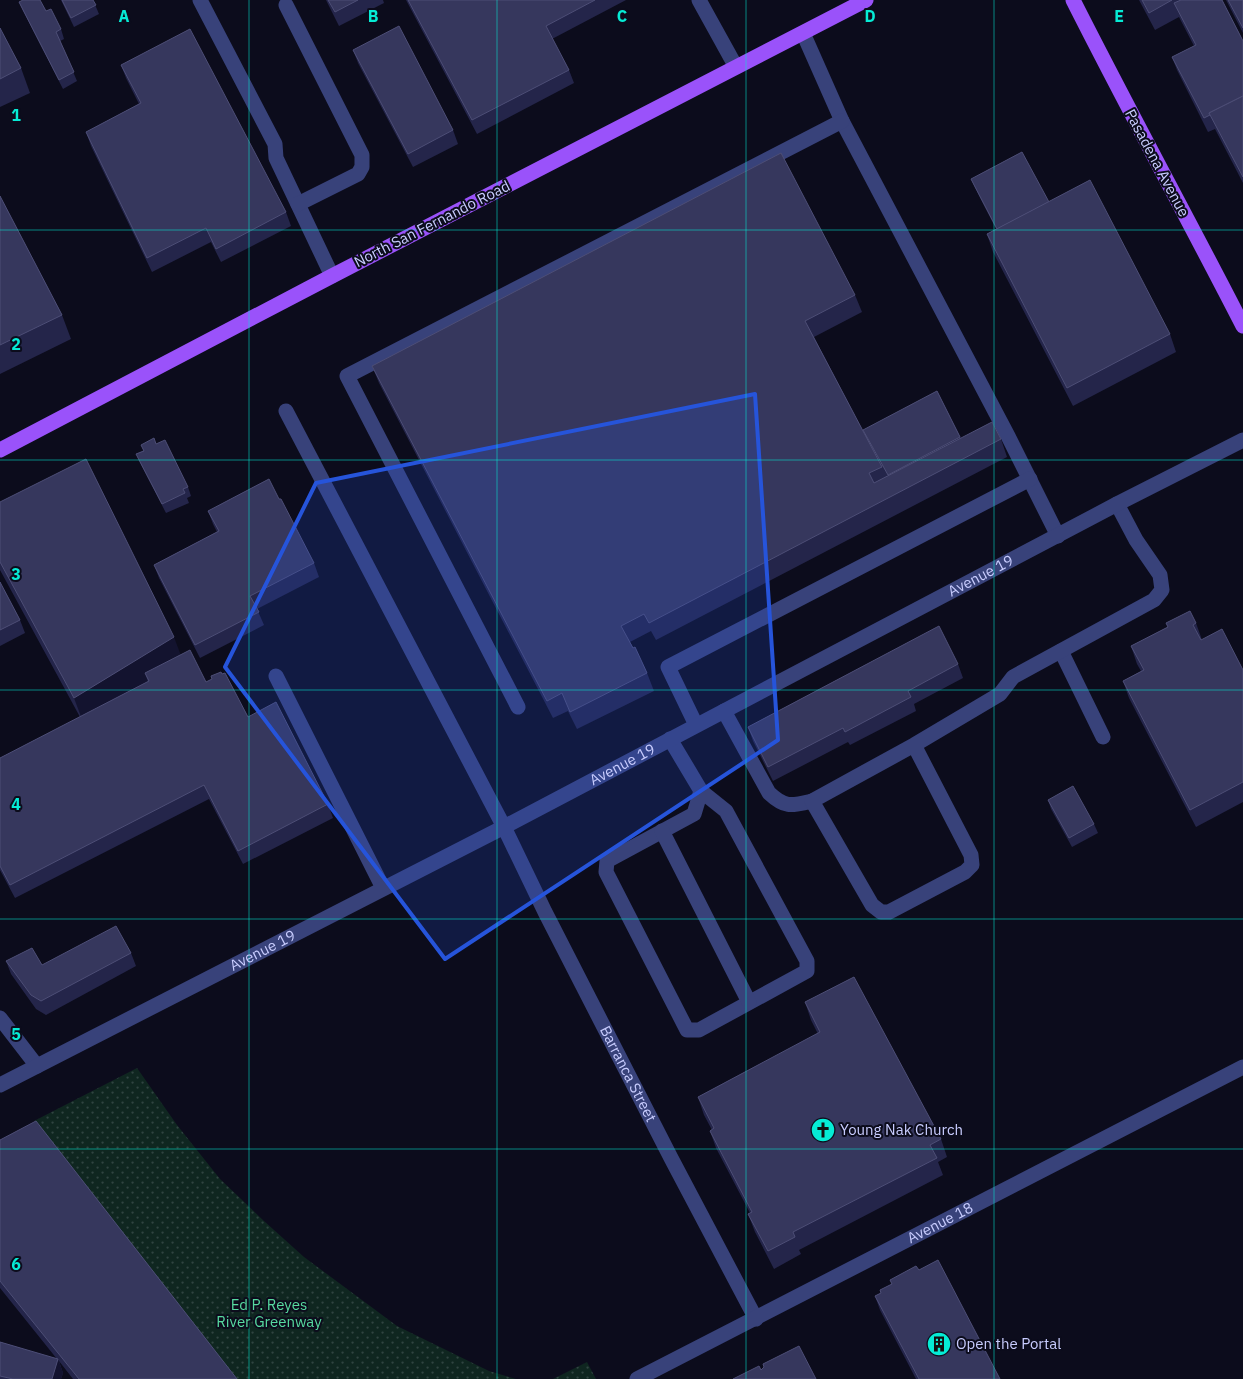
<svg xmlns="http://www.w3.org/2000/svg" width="1243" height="1379" font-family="'IBM Plex Sans',sans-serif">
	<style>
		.park { fill: url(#park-dots) }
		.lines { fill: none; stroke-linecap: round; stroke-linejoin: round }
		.minor { stroke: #38427a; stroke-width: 15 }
		.major { stroke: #9a52fa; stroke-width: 15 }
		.wall { fill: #24254a }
		.shaded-wall { fill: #13132f }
		.building { fill: #36375d; stroke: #4d4e76 }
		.marked { fill: #2654da; fill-opacity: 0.2; stroke: #2654da; stroke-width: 4; stroke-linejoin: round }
		.grid { fill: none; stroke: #06ebd5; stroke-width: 1; stroke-opacity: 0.55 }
		.labels { text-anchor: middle; stroke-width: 4; stroke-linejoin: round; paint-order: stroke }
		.street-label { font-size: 15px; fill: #c8ccfe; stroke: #0c0c1c }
		.poi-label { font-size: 15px; fill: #c8ccfe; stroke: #0c0c1c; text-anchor: start }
		.park-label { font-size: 15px; fill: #57daa0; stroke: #0c0c1c }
		.grid-label { font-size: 16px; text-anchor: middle; font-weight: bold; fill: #06ebd5; stroke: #0c0c1c; stroke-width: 4; stroke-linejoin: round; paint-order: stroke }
	</style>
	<defs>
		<pattern id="park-dots" width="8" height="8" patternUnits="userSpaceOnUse" patternTransform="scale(1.25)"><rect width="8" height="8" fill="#0f2620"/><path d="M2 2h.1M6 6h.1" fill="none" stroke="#304441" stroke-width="1.8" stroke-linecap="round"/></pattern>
	</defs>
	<rect width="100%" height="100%" fill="#0c0c1c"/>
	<g class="park">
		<polygon points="137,1068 177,1125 220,1179 264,1221 304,1257 397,1326 489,1371 516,1379 237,1379 41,1135 34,1121"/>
		<polygon points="587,1362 596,1379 553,1379"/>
	</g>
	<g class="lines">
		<g class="minor">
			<polyline points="200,0 275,144 276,158 332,276"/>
			<polyline points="699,0 736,67"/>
			<polyline points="286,5 362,155 362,167 358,174 298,204"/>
			<polyline points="803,33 842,121 1008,436 1058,536"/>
			<path id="s1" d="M 286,411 L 504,827 L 545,912 L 671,1158 L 756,1319"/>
			<polyline points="1061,651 1103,737"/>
			<polyline points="276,676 383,888"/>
			<polyline points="518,707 347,376 842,121"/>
			<path d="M 724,711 L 769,793 C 785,808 791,806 812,801"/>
			<polyline points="696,725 668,667 1030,479"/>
			<polyline points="670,739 701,791 694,814 607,861 606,872 687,1030 699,1030 807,971 807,961 726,811 701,791"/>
			<polyline points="914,745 971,855 972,865 965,872 889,912 881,912 872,905 812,801 914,745 1000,694 1013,677 1154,600 1162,590 1160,575 1136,540 1117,504"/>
			<polyline points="662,831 749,1002"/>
			<polyline points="0,1018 37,1066"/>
			<path id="s2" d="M 0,1085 L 504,827 L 1117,504 L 1243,440"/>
			<path id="s3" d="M 637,1379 L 1243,1067"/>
		</g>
		<g class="major">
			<path d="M 1073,0 C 1128,109 1187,217 1243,326"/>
			<polyline points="0,450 332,276 866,0"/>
		</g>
	</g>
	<g class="wall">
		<polygon points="61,0 93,0 99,14 74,27"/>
		<polygon points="326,0 383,0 384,3 339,26"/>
		<polygon points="406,0 626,0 552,39 569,70 574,83 477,134"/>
		<polygon points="1139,0 1222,0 1243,41 1243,183 1215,129 1208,132 1177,70 1172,57 1194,46 1179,17 1155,30"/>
		<polygon points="1226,0 1243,0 1243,33"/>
		<polygon points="19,2 46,11 61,29 64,39 60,41 77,81 63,89 23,11"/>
		<polygon points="0,28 21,68 30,93 0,107"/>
		<polygon points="353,50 453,130 458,144 413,167 358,63"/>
		<polygon points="121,65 286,212 291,226 221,262 211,242 152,272 91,146 86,132 139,104 126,78"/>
		<polygon points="971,179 1049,202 1170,334 1176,352 1073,406 993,252 987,234 996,229 975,188"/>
		<polygon points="0,196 62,315 71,339 0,374"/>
		<polygon points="855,295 862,312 814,337 865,435 937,391 961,438 1001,439 1007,457 656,640 651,631 630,642 647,673 654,691 577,729 568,711 553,718 379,383 372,366"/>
		<polygon points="156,444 188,487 191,496 187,498 189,503 166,513 140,463 136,454"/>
		<polygon points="279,499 314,563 319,577 257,609 264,625 200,658 159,578 154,565 217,532 213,524 208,511"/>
		<polygon points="0,502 180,655 206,682 248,717 328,804 333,818 243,864 209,799 15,898 0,870 0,758 80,717 0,570"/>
		<polygon points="0,582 20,620 25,633 0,646"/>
		<polygon points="1166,623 1196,623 1202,640 1243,670 1243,802 1196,827 1129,698 1123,681 1141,671 1137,664 1131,646 1168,627"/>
		<polygon points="958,664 963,678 914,704 916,711 850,745 848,742 773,781 753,741 748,727"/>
		<polygon points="1048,800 1094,824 1098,833 1072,847 1051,809"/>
		<polygon points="131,953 136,966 46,1015 36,1009 11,974 6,961 42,965"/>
		<polygon points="805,1002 941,1139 947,1157 938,1162 943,1175 799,1250 801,1254 774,1269 755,1232 748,1214 750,1213 716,1148 710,1131 712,1130 704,1115 698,1097 818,1034 811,1020"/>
		<polygon points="0,1140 237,1379 73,1379 59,1361 63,1373 61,1379 0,1379 0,1342 57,1359 0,1288"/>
		<polygon points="919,1270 1000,1379 916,1379 880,1310 875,1296 881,1293 880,1290 892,1284 890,1280"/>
	</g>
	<g class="shaded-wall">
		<polygon points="174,637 183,661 145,673 148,682 83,722 74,698"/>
		<polygon points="58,1359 63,1373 61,1379 52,1379"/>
	</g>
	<g class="building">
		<polygon points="23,0 40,0 46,11 51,9 61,29 56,32 74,72 59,80 19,2"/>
		<polygon points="62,0 93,0 96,5 71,18"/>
		<polygon points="328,0 358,0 335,12"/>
		<polygon points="408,0 595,0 546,26 569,70 472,120"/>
		<polygon points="1142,0 1172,0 1149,13"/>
		<polygon points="1181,0 1222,0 1243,41 1243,96 1209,113 1210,115 1204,118 1172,57 1196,45 1174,3"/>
		<polygon points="1228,0 1243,0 1243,28"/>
		<polygon points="399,26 453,130 408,154 353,50"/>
		<polygon points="0,28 21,68 0,79"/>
		<polygon points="190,29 286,212 216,249 206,228 147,258 86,132 141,103 121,65"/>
		<polygon points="1243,96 1243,177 1209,113"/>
		<polygon points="1022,152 1049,202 997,229 971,179"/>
		<polygon points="781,153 855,295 805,321 882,467 869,473 874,483 992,422 1001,439 649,623 644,614 621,626 633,648 635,647 647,673 570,712 562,693 547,701 372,366"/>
		<polygon points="1090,180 1170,334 1067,388 987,234"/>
		<polygon points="0,196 62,315 0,345"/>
		<polygon points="937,391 960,437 888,475 863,430"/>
		<polygon points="154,438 156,444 165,440 188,487 183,489 185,493 162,504 136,454 144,451 141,445"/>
		<polygon points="86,459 174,637 74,698 0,562 0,502"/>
		<polygon points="269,479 279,499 281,499 314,563 250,596 259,612 195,645 154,565 219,531 208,511"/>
		<polygon points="0,582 20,620 0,630"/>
		<polygon points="1190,611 1196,623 1193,625 1201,640 1222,629 1243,670 1243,782 1190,810 1123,681 1144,670 1131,646 1168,627 1166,623"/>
		<polygon points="939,626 958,664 908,691 911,697 845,732 843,728 768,767 748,727"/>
		<polygon points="190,650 206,682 212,679 211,676 221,672 222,674 225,673 248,717 276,702 328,804 238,851 204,785 10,885 0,866 0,758 149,681 145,673"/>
		<polygon points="1073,786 1094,824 1069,838 1048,800"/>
		<polygon points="116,926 131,953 41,1001 31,995 6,961 32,948 42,965"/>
		<polygon points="854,977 941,1139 930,1145 937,1158 793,1232 795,1237 768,1251 748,1214 752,1212 710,1131 714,1128 698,1097 820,1032 805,1002"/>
		<polygon points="36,1121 237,1379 79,1379 0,1281 0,1140"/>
		<polygon points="938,1260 1000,1379 919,1379 875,1296 881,1293 880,1290 892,1284 890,1280 916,1266 919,1270"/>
		<polygon points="0,1342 58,1359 52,1379 13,1379 0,1376"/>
		<polygon points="799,1346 816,1379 733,1379 759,1366 761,1370 764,1367 763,1364"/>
	</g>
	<path class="marked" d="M 755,394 L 778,740 L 445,959 L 225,667 L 316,483 Z"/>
	<path class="grid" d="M 249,0 L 249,1379M 497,0 L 497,1379M 746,0 L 746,1379M 994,0 L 994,1379M 0,230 L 1243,230M 0,460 L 1243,460M 0,690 L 1243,690M 0,919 L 1243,919M 0,1149 L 1243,1149"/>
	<defs>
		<g id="church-disc" transform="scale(1.25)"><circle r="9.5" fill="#06ebd5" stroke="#0c0c1c"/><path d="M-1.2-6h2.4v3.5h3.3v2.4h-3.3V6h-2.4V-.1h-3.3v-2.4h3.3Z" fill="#111"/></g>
		<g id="building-disc" transform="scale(1.25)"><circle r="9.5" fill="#06ebd5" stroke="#0c0c1c"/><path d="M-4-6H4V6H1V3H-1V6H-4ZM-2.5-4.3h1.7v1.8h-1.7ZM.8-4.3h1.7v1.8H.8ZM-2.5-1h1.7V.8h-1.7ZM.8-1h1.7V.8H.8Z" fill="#111"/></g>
	</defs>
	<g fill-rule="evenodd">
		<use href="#church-disc" x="823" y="1130"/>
		<use href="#building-disc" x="939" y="1344"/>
	</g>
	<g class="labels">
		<g class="street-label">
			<text transform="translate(1157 163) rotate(62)" y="5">Pasadena Avenue</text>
			<text transform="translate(432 224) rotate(-27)" y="5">North San Fernando Road</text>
			<text dy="5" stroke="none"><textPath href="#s2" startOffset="1105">Avenue 19</textPath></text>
			<text dy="5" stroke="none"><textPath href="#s2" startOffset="700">Avenue 19</textPath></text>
			<text dy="5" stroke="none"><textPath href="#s2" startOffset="295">Avenue 19</textPath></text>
			<text dy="5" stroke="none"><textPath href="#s1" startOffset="746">Barranca Street</textPath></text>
			<text dy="5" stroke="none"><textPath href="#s3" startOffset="341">Avenue 18</textPath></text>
		</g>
		<g class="poi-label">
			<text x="840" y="1135">Young Nak Church</text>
			<text x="956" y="1349">Open the Portal</text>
		</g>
		<g class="park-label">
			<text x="269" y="1310">Ed P. Reyes<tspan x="269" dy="17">River Greenway</tspan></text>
		</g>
	</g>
	<g class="grid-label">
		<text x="124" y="22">A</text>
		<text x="373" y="22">B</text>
		<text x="622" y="22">C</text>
		<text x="870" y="22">D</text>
		<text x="1119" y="22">E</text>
		<text x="16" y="121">1</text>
		<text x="16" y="350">2</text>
		<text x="16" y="580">3</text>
		<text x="16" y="810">4</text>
		<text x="16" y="1040">5</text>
		<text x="16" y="1270">6</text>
	</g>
</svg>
